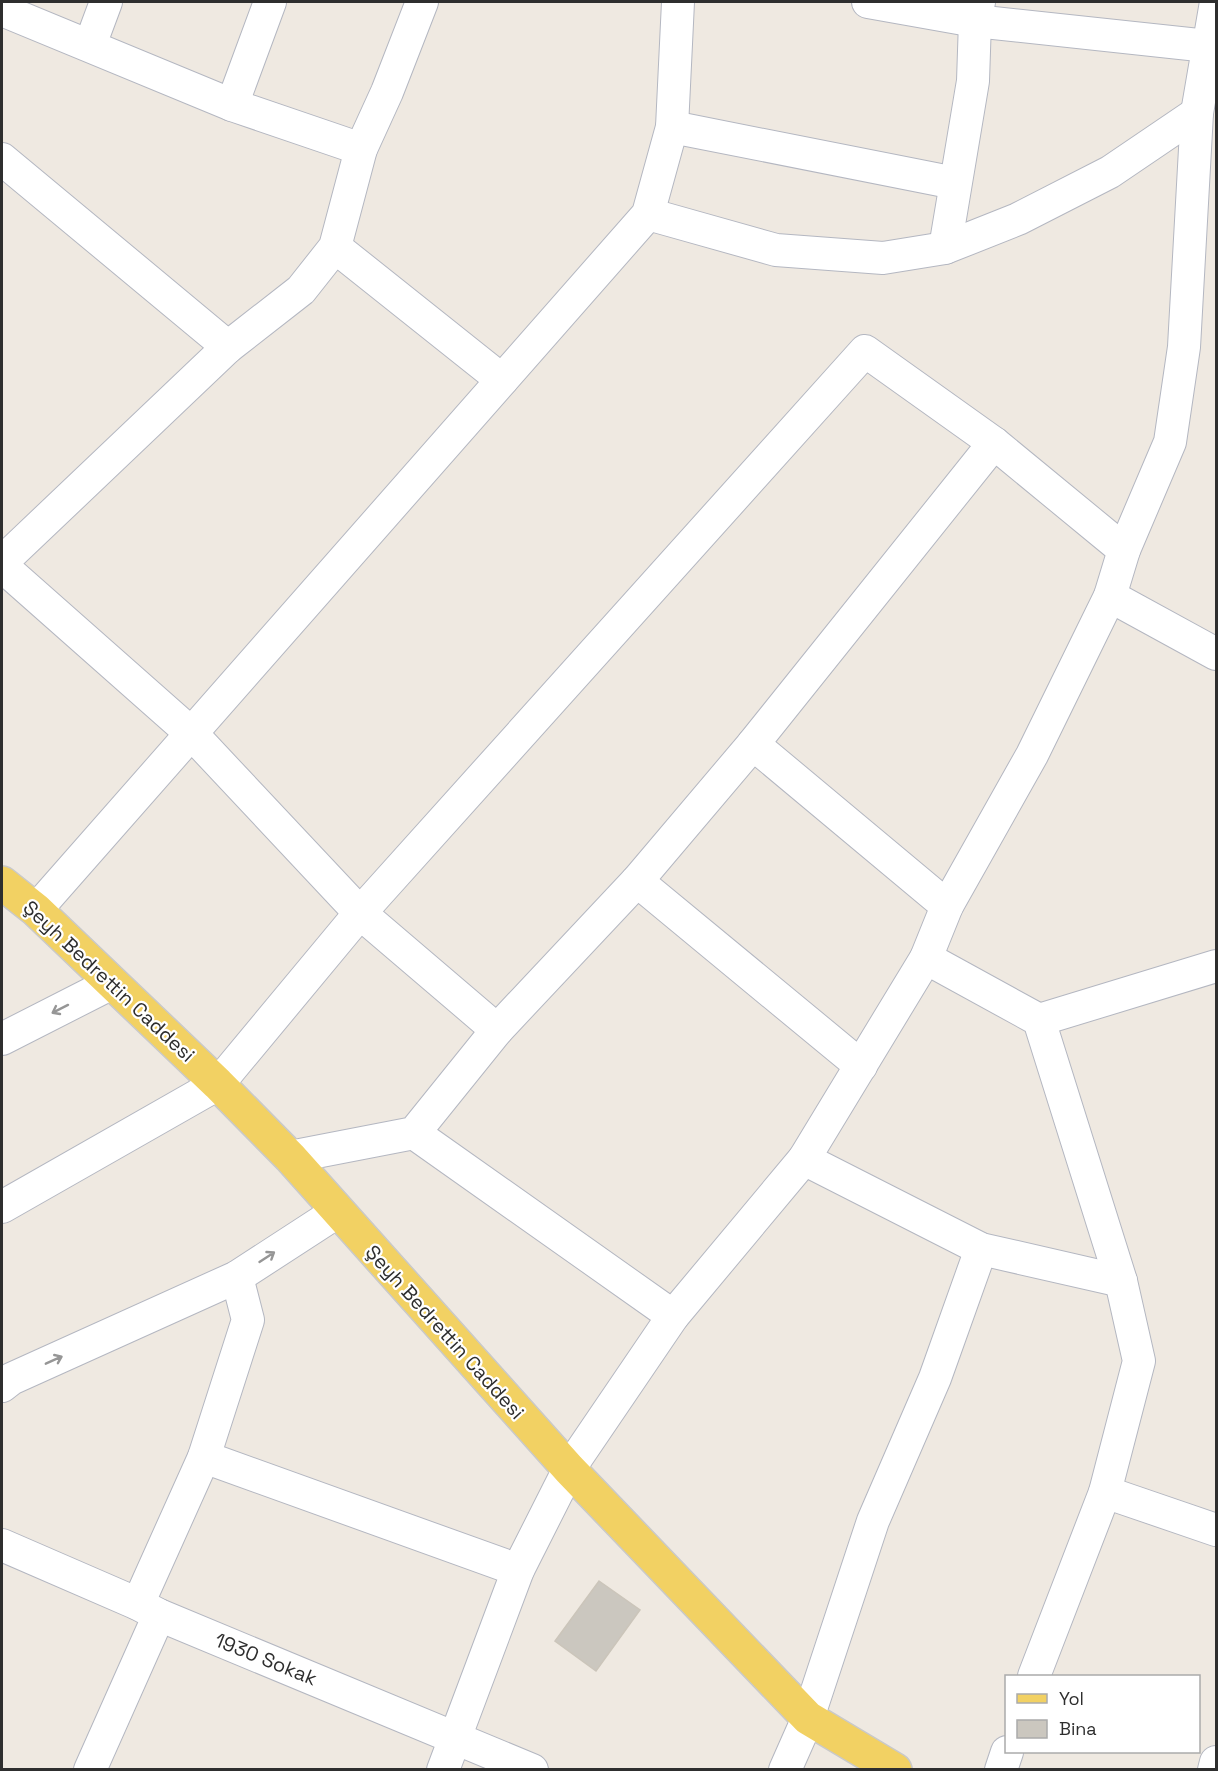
<svg xmlns="http://www.w3.org/2000/svg" width="1218" height="1771" font-family="'Space Grotesk',sans-serif">
	<style>
		.building { fill: #cbc7bf; stroke: #cbc5ba; stroke-width: 1.5 }
		.lines { fill: none; stroke-linecap: round; stroke-linejoin: round }
		.minor-casing { stroke: #b4b7c1; stroke-width: 34 }
		.major-casing { stroke: #c9c9c9; stroke-width: 36 }
		.minor { stroke: #fff; stroke-width: 32 }
		.major { stroke: #f2d163; stroke-width: 33 }
		.oneway { stroke: #969696 }
		.labels { text-anchor: middle; stroke-width: 4.5; stroke-linejoin: round; paint-order: stroke }
		.street-label { font-size: 20px; fill: #2e2e2e; stroke: #fff }
	</style>
	<rect width="100%" height="100%" fill="#efe9e1"/>
	<polygon class="building" points="599,1581 640,1610 596,1671 555,1641"/>
	<g class="lines">
		<g class="minor-casing">
			<g id="minor">
				<polyline points="868,2 975,21 1208,46"/>
				<polyline points="2,10 232,105 361,149"/>
				<polyline points="90,45 106,2"/>
				<polyline points="232,105 270,2"/>
				<polyline points="672,127 955,183"/>
				<polyline points="2,159 228,347"/>
				<polyline points="648,214 776,250 883,258 945,248 1018,219 1110,172 1197,113"/>
				<polyline points="335,247 502,380"/>
				<polyline points="945,248 973,81 975,21 979,2"/>
				<polyline points="2,562 228,347 301,290 335,247 361,149 387,92 422,2"/>
				<polyline points="2,566 192,734 360,913 497,1030"/>
				<polyline points="1110,596 1216,654"/>
				<polyline points="753,744 947,906"/>
				<polyline points="637,881 861,1066"/>
				<polyline points="36,910 648,214 672,127 678,2"/>
				<polyline points="926,958 1039,1020 1121,1281 1139,1361 1105,1492 1034,1676"/>
				<polyline points="1039,1020 1216,966"/>
				<polyline points="2,1039 112,983"/>
				<polyline points="414,1133 673,1316"/>
				<polyline points="290,1157 414,1133 497,1030 637,881 753,744 994,443"/>
				<polyline points="804,1159 981,1249 1121,1281"/>
				<polyline points="2,1207 218,1084 360,913 865,351 994,443 1124,550"/>
				<polyline points="2,1386 11,1379 237,1277 337,1212"/>
				<polyline points="204,1457 518,1570"/>
				<polyline points="1105,1492 1216,1530"/>
				<polyline points="2,1545 138,1604 159,1615 532,1770"/>
				<polyline points="138,1604 204,1457 248,1320 237,1277"/>
				<polyline points="90,1770 159,1615"/>
				<polyline points="443,1770 518,1570 569,1469 673,1316 804,1159 926,958 947,906 1032,755 1110,596 1124,550 1170,442 1184,347 1197,113 1216,2"/>
				<polyline points="785,1770 808,1718 873,1521 935,1378 981,1249"/>
				<polyline points="1001,1770 1007,1752"/>
				<polyline points="1214,1770 1216,1762"/>
			</g>
		</g>
		<g class="major-casing">
			<polyline id="major" points="2,883 36,910 218,1084 290,1157 569,1469 808,1718 895,1770"/>
		</g>
		<use href="#minor" class="minor"/>
		<use href="#major" class="major"/>
	</g>
	<defs><path id="oneway-shaft" d="M-6 0H5M1.5-3L5.5 0L1.5 3" fill="none" stroke-width="1.6" stroke-linecap="round" stroke-linejoin="round" transform="scale(1.5)"/></defs>
	<g class="oneway">
		<use href="#oneway-shaft" transform="translate(60 1009) rotate(153)"/>
		<use href="#oneway-shaft" transform="translate(267 1257) rotate(-33)"/>
		<use href="#oneway-shaft" transform="translate(54 1360) rotate(-24)"/>
	</g>
	<g class="labels">
		<g class="street-label">
			<text transform="translate(109 981) rotate(43)" y="7">Şeyh Bedrettin Caddesi</text>
			<text transform="translate(445 1332) rotate(48)" y="7">Şeyh Bedrettin Caddesi</text>
			<text transform="translate(266 1659) rotate(22)" y="7">1930 Sokak</text>
		</g>
	</g>
	<rect width="1218" height="1771" fill="none" stroke="#2e2e2e" stroke-width="6"/>
	<rect x="1005" y="1675" width="195" height="78" fill="#ffffff" stroke="#ababab" stroke-width="1.5"/>
	<rect x="1017" y="1694" width="30" height="9" fill="#f2d163" stroke="#ababab" stroke-width="1.5"/>
	<text x="1059" y="1705" font-size="18" fill="#2e2e2e">Yol</text>
	<rect x="1017" y="1720" width="30" height="18" fill="#cbc7bf" stroke="#ababab" stroke-width="1.5"/>
	<text x="1059" y="1735" font-size="18" fill="#2e2e2e">Bina</text>
</svg>
